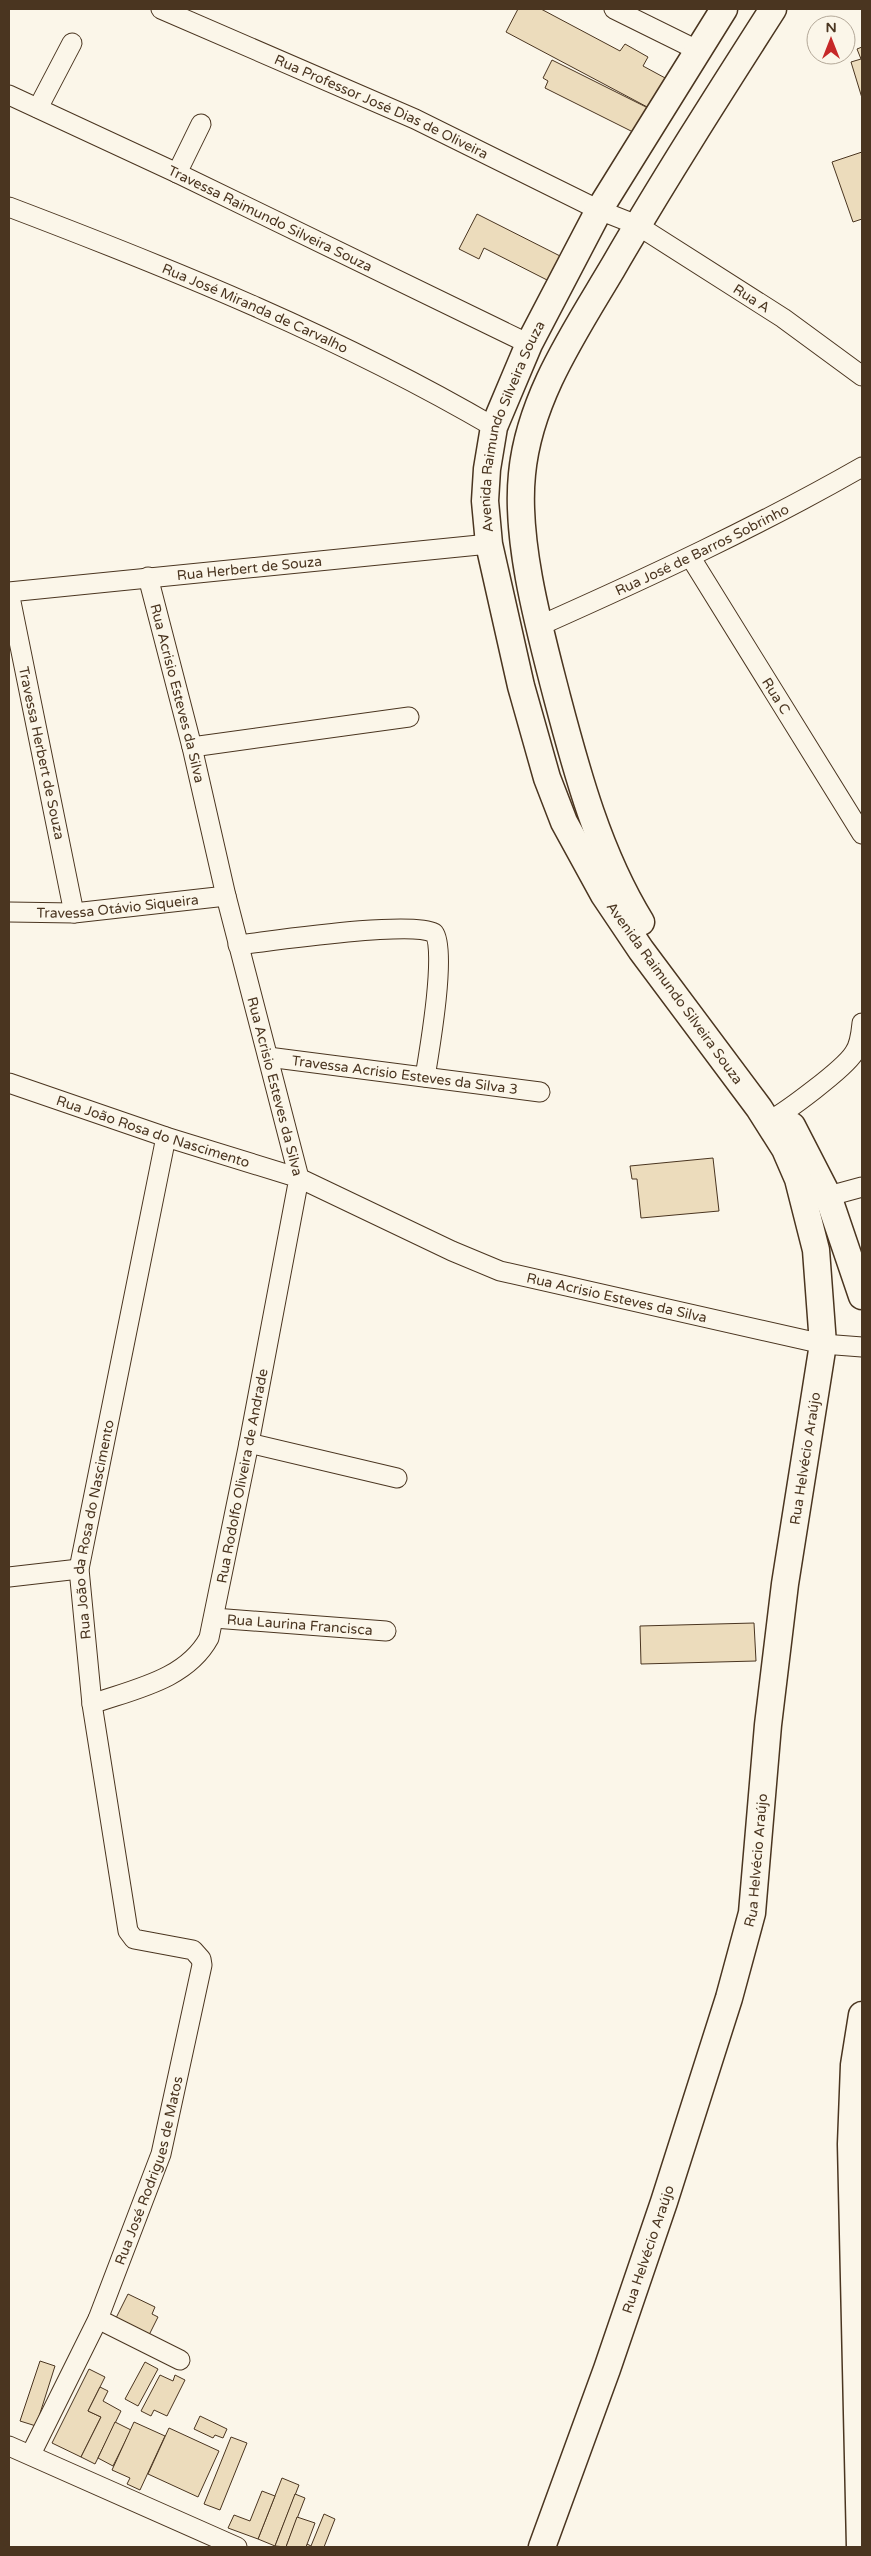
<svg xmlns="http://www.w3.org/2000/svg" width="871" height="2556" font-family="'Varela Round',sans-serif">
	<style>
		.building { fill: #ecdcbc; stroke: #4a3520 }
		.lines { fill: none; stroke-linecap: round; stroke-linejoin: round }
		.street-casing { stroke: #4a3520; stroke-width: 21 }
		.secondary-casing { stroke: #4a3520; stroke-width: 29 }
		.street { stroke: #fbf6e9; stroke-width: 19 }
		.secondary { stroke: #fbf6e9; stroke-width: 26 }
		.labels { text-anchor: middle; stroke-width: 4; stroke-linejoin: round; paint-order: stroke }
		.street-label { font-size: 14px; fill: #4a3520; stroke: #fbf6e9 }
	</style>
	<rect width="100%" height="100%" fill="#fbf6e9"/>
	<g class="building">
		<polygon points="518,9 541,9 620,51 625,44 648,57 643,66 667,79 651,109 506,32"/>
		<polygon points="862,47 862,98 851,62 861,59 857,49"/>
		<polygon points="552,60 656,112 643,137 545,88 548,81 543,78"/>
		<polygon points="862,152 862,219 853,222 832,162"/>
		<polygon points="477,214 564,258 551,282 484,248 479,259 459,249"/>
		<polygon points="713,1158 719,1211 641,1218 637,1179 632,1179 630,1166"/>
		<polygon points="754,1623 756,1661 641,1664 640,1626"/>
		<polygon points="128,2294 155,2307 152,2314 158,2317 148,2337 115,2320"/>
		<polygon points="40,2361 55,2366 36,2426 20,2421"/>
		<polygon points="145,2362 158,2369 138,2406 125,2399"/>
		<polygon points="89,2369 105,2377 88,2411 101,2417 81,2457 52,2443"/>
		<polygon points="160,2375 173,2381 175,2375 185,2380 167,2416 154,2410 151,2416 141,2411"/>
		<polygon points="100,2387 108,2391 103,2401 121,2411 95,2464 81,2457 101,2417 88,2411"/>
		<polygon points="200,2416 227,2429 223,2438 215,2435 213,2438 194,2429"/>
		<polygon points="115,2422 131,2430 113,2466 98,2458"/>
		<polygon points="134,2422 165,2436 140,2490 127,2484 130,2478 112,2470"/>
		<polygon points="169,2428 219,2451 198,2497 148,2474"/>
		<polygon points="231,2437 247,2443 220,2510 204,2504"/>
		<polygon points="282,2478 299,2485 275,2546 258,2539"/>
		<polygon points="262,2491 275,2496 258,2539 228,2528 234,2515 250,2521"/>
		<polygon points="295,2494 305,2498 286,2547 275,2546"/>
		<polygon points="324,2514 335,2519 324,2547 306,2547 307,2544 311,2546"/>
		<polygon points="297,2517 315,2523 306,2547 286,2547"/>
	</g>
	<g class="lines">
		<g class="street-casing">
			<g id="street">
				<path id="s1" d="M 161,9 L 415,119 L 599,210 L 637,225 L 783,318 L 862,376"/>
				<polyline points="614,9 699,51"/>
				<path id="s2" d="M 9,95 L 177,173 L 529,344"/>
				<polyline points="38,108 72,43"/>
				<polyline points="177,173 201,124"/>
				<path id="s3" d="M 9,207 C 175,270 340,337 494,427"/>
				<path id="s4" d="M 691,558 L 862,834"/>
				<path id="s5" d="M 148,577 L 192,747 L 226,896 L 299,1178 L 452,1251 L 500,1271 L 823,1344 L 862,1347"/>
				<path id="s6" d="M 539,626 C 649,577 757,527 862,467"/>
				<polyline points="192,747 409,717"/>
				<path id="s7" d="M 9,912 L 74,913 L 226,896"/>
				<path id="s8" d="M 74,913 L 9,592 L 489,544"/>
				<path d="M 238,945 C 273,941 410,920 434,933 C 447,949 429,1053 425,1077"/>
				<path id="s9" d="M 268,1057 L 540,1092"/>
				<path id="s10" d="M 9,1083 L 166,1137 L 299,1178 L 249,1443 L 209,1638 C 186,1680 134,1689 92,1704"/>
				<path d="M 769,1121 C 786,1112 844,1069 854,1053 C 860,1045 861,1033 862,1023"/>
				<polyline points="818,1199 862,1187"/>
				<polyline points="249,1443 397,1478"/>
				<polyline points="9,1577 79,1569"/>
				<path id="s11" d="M 214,1618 L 386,1631"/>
				<polyline points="98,2319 180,2360"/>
				<polyline points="9,2446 237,2547"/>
				<path id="s12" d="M 31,2454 L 98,2319 L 161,2154 L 202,1965 L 201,1959 L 193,1950 L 134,1939 L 128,1931 L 92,1704 L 79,1569 L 166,1137"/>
			</g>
		</g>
		<g class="secondary-casing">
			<g id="secondary">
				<path d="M 641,922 C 599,854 577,773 557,697 C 540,631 515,542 522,474 C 529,399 574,333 612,269 C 663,181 718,95 773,9"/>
				<polyline points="792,1126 828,1196 862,1296"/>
				<path id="s13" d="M 542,2547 L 607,2369 L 664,2202 L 729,1998 L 752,1913 L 768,1725 L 785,1584 L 823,1344 L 816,1250 L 798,1179 L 785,1149 L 759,1108 L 641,950 L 604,895 L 564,822 L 547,778 L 521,686 L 489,544 L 485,501 L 487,469 L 494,427 L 529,344 L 599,210 L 724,9"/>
				<polyline points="860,2547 851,2144 854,2065 862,2015"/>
			</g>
		</g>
		<use href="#street" class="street"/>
		<use href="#secondary" class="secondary"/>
	</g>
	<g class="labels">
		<g class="street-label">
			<text dy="5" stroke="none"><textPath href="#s1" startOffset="241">Rua Professor José Dias de Oliveira</textPath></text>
			<text dy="5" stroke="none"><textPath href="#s2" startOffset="289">Travessa Raimundo Silveira Souza</textPath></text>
			<text dy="5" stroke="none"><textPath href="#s1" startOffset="659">Rua A</textPath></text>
			<text dy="5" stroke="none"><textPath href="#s3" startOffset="266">Rua José Miranda de Carvalho</textPath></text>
			<text dy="5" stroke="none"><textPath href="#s13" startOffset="2248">Avenida Raimundo Silveira Souza</textPath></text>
			<text dy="5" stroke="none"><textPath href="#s6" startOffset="180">Rua José de Barros Sobrinho</textPath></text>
			<text dy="5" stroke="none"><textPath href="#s8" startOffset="569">Rua Herbert de Souza</textPath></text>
			<text dy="5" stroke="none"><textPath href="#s5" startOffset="120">Rua Acrisio Esteves da Silva</textPath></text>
			<text dy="5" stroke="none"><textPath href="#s4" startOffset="162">Rua C</textPath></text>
			<text transform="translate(42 753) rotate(78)" y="5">Travessa Herbert de Souza</text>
			<text dy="5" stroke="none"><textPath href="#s7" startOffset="109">Travessa Otávio Siqueira</textPath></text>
			<text transform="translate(675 993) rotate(54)" y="5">Avenida Raimundo Silveira Souza</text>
			<text dy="5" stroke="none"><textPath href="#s9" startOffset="138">Travessa Acrisio Esteves da Silva 3</textPath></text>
			<text dy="5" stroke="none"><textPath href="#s5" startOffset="525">Rua Acrisio Esteves da Silva</textPath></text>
			<text dy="5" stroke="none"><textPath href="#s10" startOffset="152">Rua João Rosa do Nascimento</textPath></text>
			<text dy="5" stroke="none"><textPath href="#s5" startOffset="961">Rua Acrisio Esteves da Silva</textPath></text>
			<text dy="5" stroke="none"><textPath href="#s13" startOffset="1126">Rua Helvécio Araújo</textPath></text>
			<text transform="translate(242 1476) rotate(-79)" y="5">Rua Rodolfo Oliveira de Andrade</text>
			<text dy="5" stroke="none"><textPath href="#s12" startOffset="1015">Rua João da Rosa do Nascimento</textPath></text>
			<text dy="5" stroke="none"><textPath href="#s11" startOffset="86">Rua Laurina Francisca</textPath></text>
			<text dy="5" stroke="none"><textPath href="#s13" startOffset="721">Rua Helvécio Araújo</textPath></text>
			<text dy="5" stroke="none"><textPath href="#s12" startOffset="308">Rua José Rodrigues de Matos</textPath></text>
			<text dy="5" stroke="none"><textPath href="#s13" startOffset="316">Rua Helvécio Araújo</textPath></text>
		</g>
	</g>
	<rect width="871" height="2556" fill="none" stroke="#4a3520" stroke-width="20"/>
	<g transform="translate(831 40)"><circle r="24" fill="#fbf6e9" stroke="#b4a999"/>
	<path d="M0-4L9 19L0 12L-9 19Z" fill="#c62828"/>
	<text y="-8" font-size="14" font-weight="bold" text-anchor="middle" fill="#4a3520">N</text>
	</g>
</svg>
